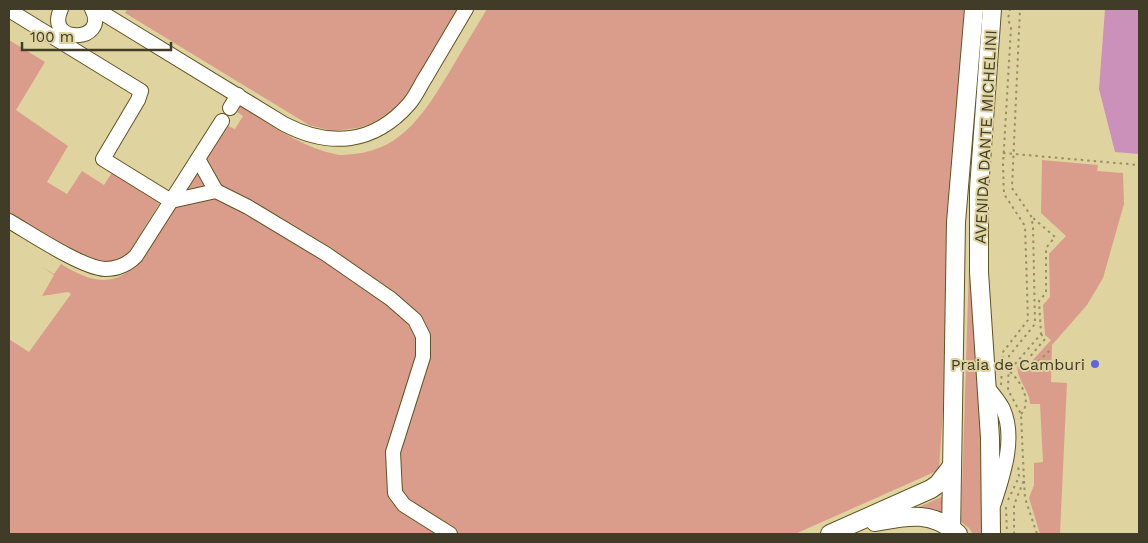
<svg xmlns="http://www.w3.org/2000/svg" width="1148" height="543" font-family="'Work Sans',sans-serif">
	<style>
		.green { fill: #db9d8b }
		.water { fill: #cb91bb }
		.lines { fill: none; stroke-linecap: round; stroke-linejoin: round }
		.minor-casing { stroke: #5f5422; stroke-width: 16 }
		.major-casing { stroke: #5f5422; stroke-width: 20 }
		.path { stroke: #978f68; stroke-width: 2; stroke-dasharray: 2.5 4; stroke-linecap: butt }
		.minor { stroke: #fff; stroke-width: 14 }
		.major { stroke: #fff; stroke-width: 18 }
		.poi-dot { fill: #5f65dd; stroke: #dfd49f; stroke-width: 2 }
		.labels { text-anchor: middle; stroke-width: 4; stroke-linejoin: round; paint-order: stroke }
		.street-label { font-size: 16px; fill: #413c27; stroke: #dfd49f }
		.poi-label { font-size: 16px; fill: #413c27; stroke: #dfd49f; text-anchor: end }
	</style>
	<rect width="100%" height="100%" fill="#dfd49f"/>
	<g class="green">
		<polygon points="127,9 460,9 405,97 389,114 370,124 358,128 332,131 309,125 125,13"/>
		<path d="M 487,9 L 970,9 L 939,470 L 795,534 L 9,534 L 9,339 L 29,352 L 71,294 L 68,292 L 42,296 L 54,275 L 42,267 L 54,274 L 61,264 C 92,283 115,289 142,259 L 228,126 L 235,129 L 243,116 L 237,112 L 240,106 C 270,124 301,147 335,154 C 341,156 348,154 354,154 C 404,149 426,110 450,71 C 462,50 475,29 487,9 Z"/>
		<polygon points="9,40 45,62 16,110 68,146 47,182 67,194 82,171 104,185 113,171 157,198 159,204 130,251 122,260 98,266 9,217"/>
		<path d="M 1042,160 L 1098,165 L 1097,171 L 1123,173 L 1124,204 L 1103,278 L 1087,305 L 1052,345 L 1051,382 L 1067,383 L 1060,534 L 1040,534 L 1029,498 L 1034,485 L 1034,463 L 1043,462 L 1040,404 L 1030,404 C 1030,391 1018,382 1017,366 L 1023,371 L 1051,340 L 1045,335 L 1043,305 L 1050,297 L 1049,254 L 1066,236 L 1041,213 Z"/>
		<polygon points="971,203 988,534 973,534 969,528 961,522"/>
		<polygon points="944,496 945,518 912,510"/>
	</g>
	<polygon class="water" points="1105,9 1139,9 1139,154 1115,152 1099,89"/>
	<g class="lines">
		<g class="minor-casing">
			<g id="minor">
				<path d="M 61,9 C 44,45 110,43 92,9"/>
				<path d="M 96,9 L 284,124 C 330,148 374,144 409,104 C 416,96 421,84 427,75 C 440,53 453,31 466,9"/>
				<polyline points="9,10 141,91 138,100 103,159 171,201 216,191 248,207 326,254 391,299 415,320 423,336 423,357 393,452 395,493 404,505 450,534"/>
				<polyline points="230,108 238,95"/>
				<polyline points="198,159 216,191"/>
				<path d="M 9,221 C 30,233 82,268 105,269 C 118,269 127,265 136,256 L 222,121"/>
				<path d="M 987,387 C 993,394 999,401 1003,409 C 1016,438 1003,475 994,503"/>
			</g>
		</g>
		<g class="major-casing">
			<g id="major">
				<path d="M 875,522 C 907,516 931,510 958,534"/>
				<polyline points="830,534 931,489 938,484 952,466"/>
				<polyline points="951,534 956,222 974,9"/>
				<polyline points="991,534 990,438 979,272 979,189 992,9"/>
			</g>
		</g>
		<g class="path">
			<polyline points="1003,153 1139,165"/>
			<polyline points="1041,334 1045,339 1022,366 1028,372 1050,350"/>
			<polyline points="1001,385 1003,352 1028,320 1025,226 1004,194 1003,165 1011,28 1008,19 1010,9"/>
			<path d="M 1021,414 C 1033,401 1020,380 1009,371 L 1041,334 L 1039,301 L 1046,293 L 1046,248 L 1055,237 L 1032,217"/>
			<polyline points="1024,481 1025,498 1037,534"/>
			<polyline points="1008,500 1019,477 1018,464"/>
			<polyline points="1006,507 1007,534"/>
			<polyline points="1014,534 1014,505 1024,480 1021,414 1008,390 1009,356 1035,324 1033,226 1031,216 1012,188 1020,9"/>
		</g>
		<use href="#minor" class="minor"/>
		<use href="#major" class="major"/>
	</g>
	<circle class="poi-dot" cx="1095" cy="364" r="5"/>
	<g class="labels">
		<g class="street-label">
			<text transform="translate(985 137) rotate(-87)" y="6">AVENIDA DANTE MICHELINI</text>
		</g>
		<g class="poi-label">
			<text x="1085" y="370">Praia de Camburi</text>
		</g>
	</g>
	<rect width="1148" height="543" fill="none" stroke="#413c27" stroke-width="20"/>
	<path d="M22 42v8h149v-8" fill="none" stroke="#413c27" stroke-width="2.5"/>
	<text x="30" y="42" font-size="15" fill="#413c27" stroke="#dfd49f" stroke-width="4" paint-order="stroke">100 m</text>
</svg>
